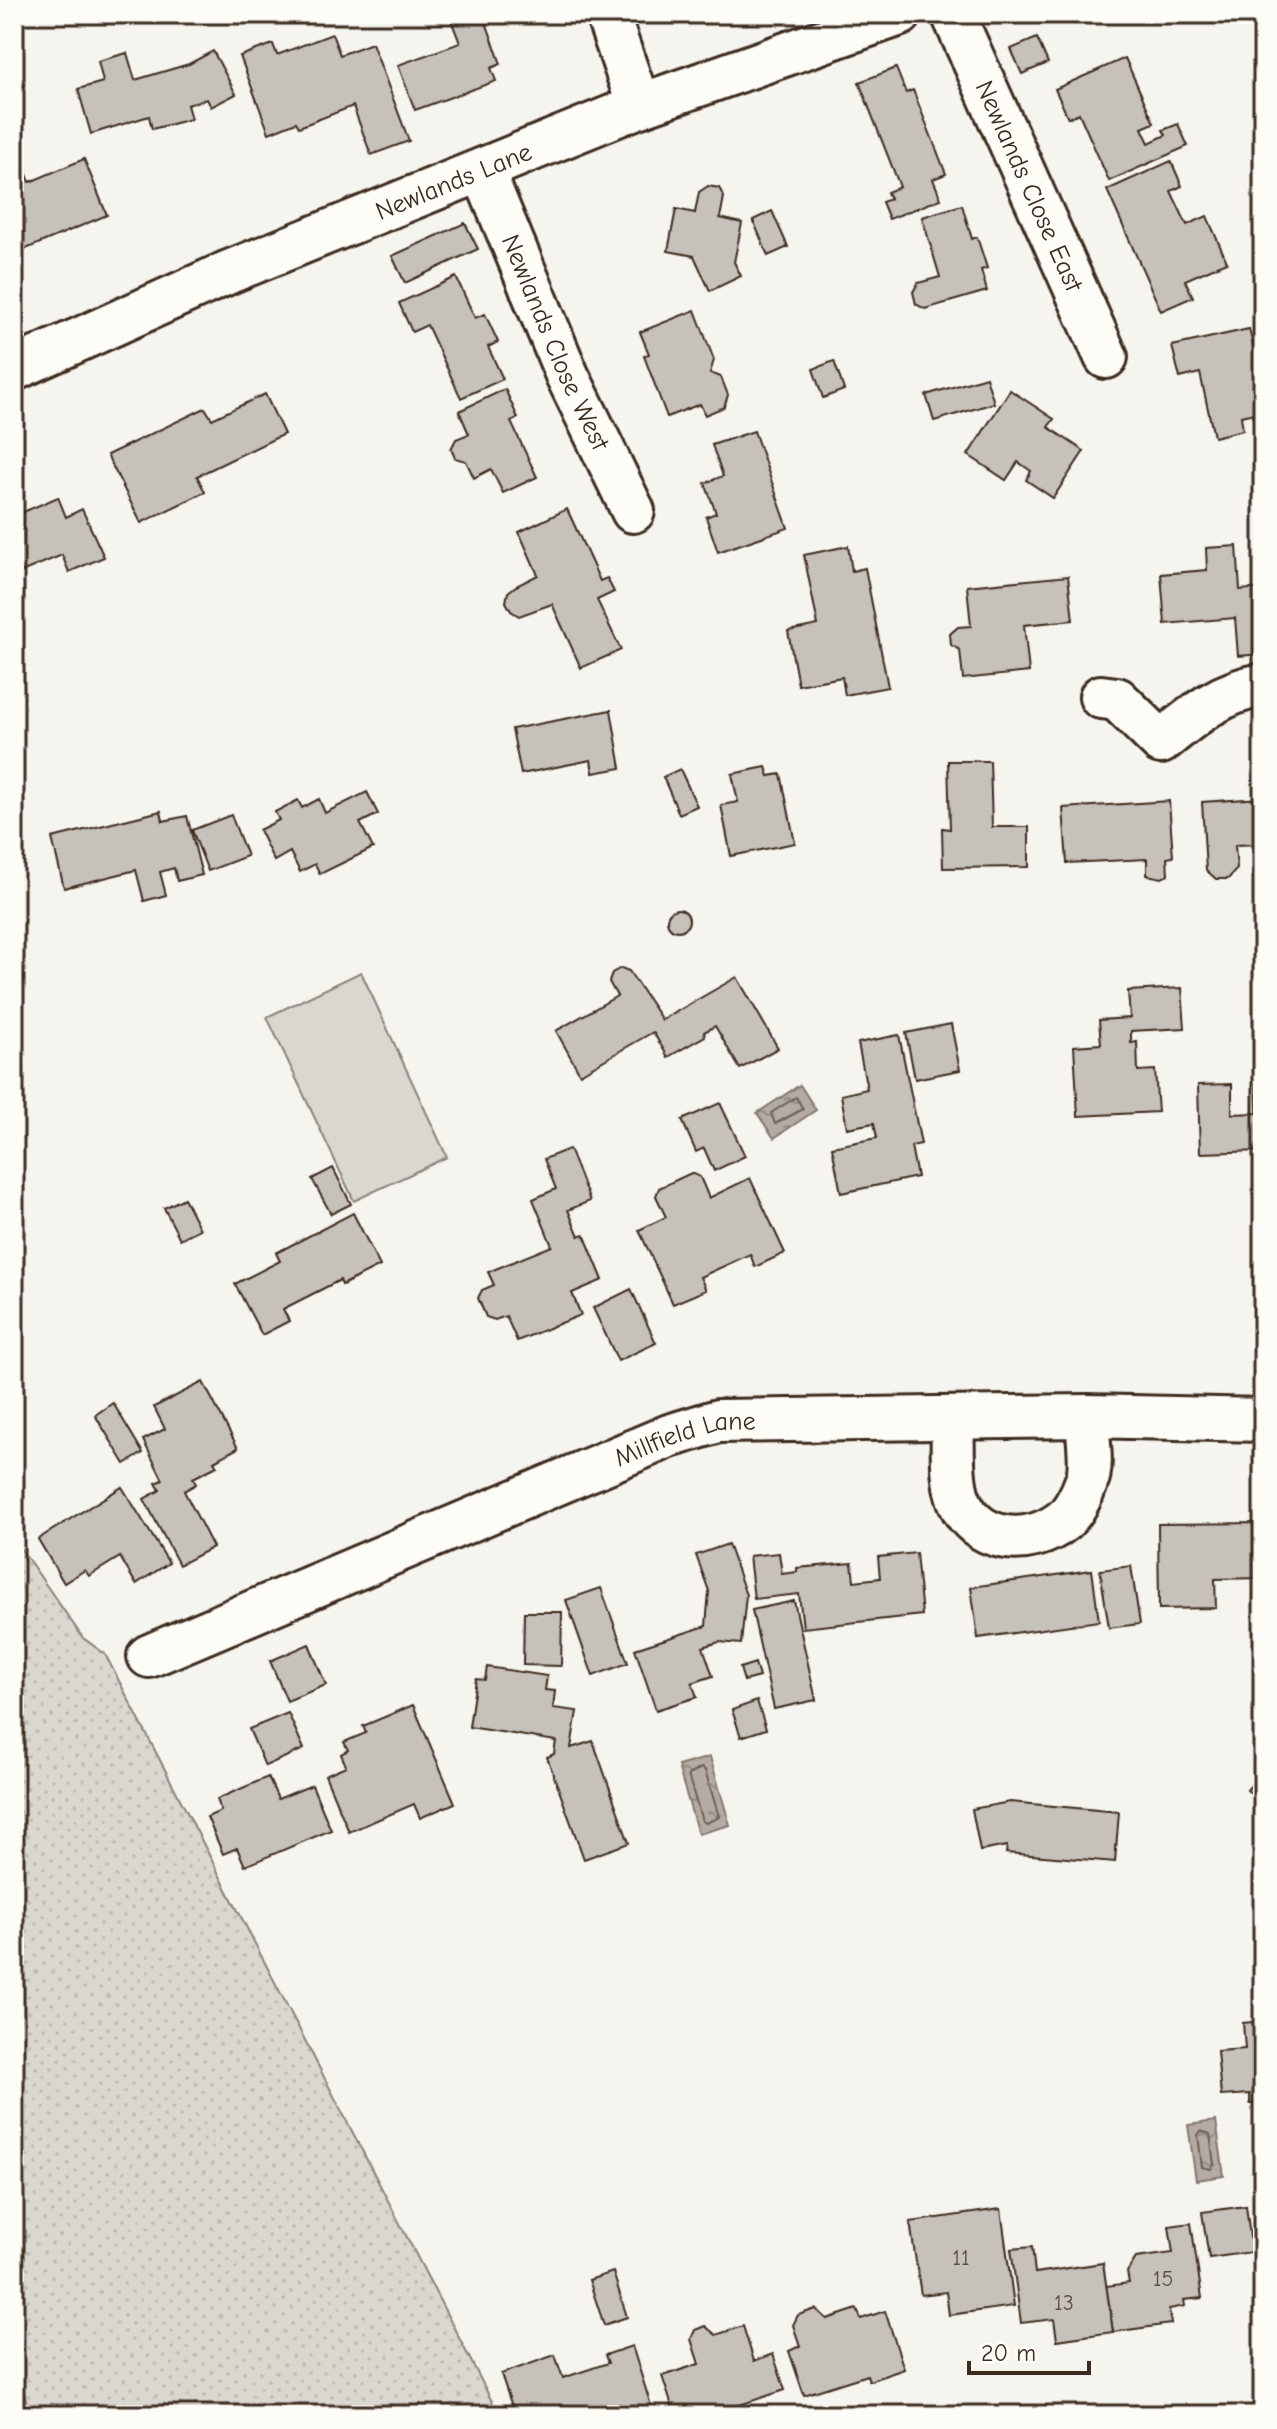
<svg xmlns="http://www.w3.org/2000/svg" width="1277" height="2429" font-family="'Comic Neue',sans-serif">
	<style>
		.grass { fill: url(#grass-dots); stroke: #8a8077; stroke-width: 2 }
		.park { fill: #dad6d0; stroke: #8a8077; stroke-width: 2 }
		.water { fill: url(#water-ripples); stroke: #84786e; stroke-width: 2 }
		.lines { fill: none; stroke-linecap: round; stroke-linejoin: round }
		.shore { stroke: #6b5e54; stroke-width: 2 }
		.building { fill: #c7c1bb; stroke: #3b2a1e; stroke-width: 2 }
		.minor-casing { stroke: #3b2a1e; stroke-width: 48 }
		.minor { stroke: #fdfcf7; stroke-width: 42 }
		.labels { text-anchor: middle; stroke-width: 6; stroke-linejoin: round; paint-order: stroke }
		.number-label { font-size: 22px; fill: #5e5045 }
		.street-label { font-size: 26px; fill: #3b2a1e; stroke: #fdfcf7 }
	</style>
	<defs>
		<pattern id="grass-dots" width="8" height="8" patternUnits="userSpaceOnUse" patternTransform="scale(2)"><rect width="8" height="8" fill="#dad6d0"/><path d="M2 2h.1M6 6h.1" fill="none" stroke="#bcb8b2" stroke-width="1.8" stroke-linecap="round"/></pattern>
		<pattern id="water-ripples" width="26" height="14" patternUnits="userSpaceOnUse" patternTransform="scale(2)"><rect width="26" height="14" fill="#b4aca4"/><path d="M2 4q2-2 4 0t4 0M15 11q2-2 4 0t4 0" fill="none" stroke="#948c85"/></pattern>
	</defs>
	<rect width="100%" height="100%" fill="#f5f4ee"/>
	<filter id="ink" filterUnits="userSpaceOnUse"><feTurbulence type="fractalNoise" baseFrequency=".0125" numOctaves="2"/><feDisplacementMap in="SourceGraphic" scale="16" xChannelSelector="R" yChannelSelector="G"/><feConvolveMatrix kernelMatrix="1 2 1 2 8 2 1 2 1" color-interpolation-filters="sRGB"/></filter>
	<g filter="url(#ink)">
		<polygon class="grass" points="14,1539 83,1638 105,1654 499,2415 31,2415 14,2364"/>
		<polygon class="park" points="361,972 447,1157 354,1201 267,1017"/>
		<g class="water">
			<polygon points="800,1085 816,1110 774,1138 757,1113"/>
			<polygon points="710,1757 730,1825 698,1834 678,1766"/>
			<polygon points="1216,2121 1224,2176 1196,2180 1188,2125"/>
		</g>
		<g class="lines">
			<g class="shore">
				<polygon points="796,1097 803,1109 775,1124 771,1113"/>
				<polygon points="701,1768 705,1770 719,1817 706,1823 702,1821 688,1775"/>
				<polygon points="1201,2131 1210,2134 1214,2165 1211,2169 1202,2167 1198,2135"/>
			</g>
		</g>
		<g class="building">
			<polygon points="468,14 483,14 501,64 491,68 496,81 415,110 398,65 460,43 451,20"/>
			<polygon points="332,34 340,55 372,43 409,141 371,155 353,106 299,127 296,122 269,133 240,56 273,44 277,55"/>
			<polygon points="1037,38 1048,63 1022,74 1011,49"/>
			<polygon points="213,51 236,94 211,107 207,99 187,105 191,119 152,129 149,116 91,134 78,89 103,82 98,61 127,53 135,80 189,64"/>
			<polygon points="1125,58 1154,123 1142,128 1149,143 1166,135 1163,130 1178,124 1188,146 1109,181 1079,113 1068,118 1055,89"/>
			<polygon points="896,68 906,93 913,90 946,174 933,179 941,199 889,219 882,202 890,199 887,192 900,187 859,82"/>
			<polygon points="19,154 30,182 84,159 107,215 14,254 14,156"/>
			<polygon points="1171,161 1182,186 1171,191 1187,225 1207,216 1227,262 1185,280 1193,297 1161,311 1107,190"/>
			<polygon points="708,186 719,188 724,197 720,218 742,223 734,262 741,276 710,291 694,256 668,251 676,209 695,213 699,192"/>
			<polygon points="962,205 972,239 977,237 987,268 981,270 987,291 925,309 916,304 913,292 918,283 940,277 922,217"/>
			<polygon points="772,211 788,247 768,256 753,220"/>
			<polygon points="465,223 478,249 405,283 392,256"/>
			<polygon points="456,277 475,318 485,314 498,342 488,347 503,379 461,398 427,325 412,332 399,303"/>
			<polygon points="695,310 714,360 710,373 721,377 728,395 724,407 705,415 700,404 667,417 644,356 649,354 640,332"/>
			<polygon points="1249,329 1263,384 1263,411 1241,416 1243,430 1214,437 1200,373 1180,378 1172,346"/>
			<polygon points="834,361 844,390 823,398 813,369"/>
			<polygon points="986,377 994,403 934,421 926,395"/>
			<polygon points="505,389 518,418 511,422 537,477 503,493 491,469 474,478 466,461 455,458 451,449 456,439 469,434 459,411"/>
			<polygon points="1010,390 1054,419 1048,427 1084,451 1053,498 1026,480 1031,471 1018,462 1006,480 968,455"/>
			<polygon points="265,394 284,434 197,476 205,492 141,523 107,455 205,408 212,419"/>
			<polygon points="754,431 788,528 718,552 706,517 716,513 705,483 723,476 712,445"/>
			<polygon points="58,497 66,517 82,509 104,557 69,572 62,555 14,575 14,516"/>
			<polygon points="567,509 600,581 607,578 614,592 597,600 621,650 581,668 552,604 519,616 511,611 506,602 508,592 516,586 538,575 519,532"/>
			<polygon points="848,546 852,571 865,568 888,687 845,695 842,677 798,685 788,631 818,625 804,555"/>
			<polygon points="1237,546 1240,590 1263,588 1263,654 1238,656 1235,618 1165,624 1161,574 1207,570 1206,548"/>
			<polygon points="1068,576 1073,620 1024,625 1029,672 963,679 960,650 951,645 950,634 958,627 971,626 967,586"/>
			<polygon points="611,710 621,768 593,773 591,760 521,774 512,729"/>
			<polygon points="1259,758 1263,758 1263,844 1235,845 1237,869 1228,879 1216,879 1206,870 1202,802 1261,798"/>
			<polygon points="948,761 990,761 992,827 1029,827 1029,867 943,868 942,828 950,829"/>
			<polygon points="766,767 769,776 781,774 795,843 731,856 721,805 738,802 732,774"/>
			<polygon points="680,769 697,806 679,814 663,777"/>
			<polygon points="367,792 378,814 360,823 373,848 320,874 315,864 300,872 290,852 274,861 259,830 279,820 275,812 298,800 302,808 319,799 325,813"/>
			<polygon points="1169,801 1173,857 1167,858 1168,874 1162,878 1147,875 1147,859 1067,863 1063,808"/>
			<polygon points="161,811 163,821 187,816 202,875 177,881 174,868 160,872 166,895 144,901 136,870 64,888 52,838"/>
			<polygon points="231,815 247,856 208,871 192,830"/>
			<circle cx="678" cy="920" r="11"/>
			<polygon points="621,968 629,971 662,1020 737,977 778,1048 740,1069 715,1026 704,1032 705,1036 668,1057 653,1032 580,1074 556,1031 617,996 609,982 612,973"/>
			<polygon points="1182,988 1185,1028 1131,1031 1131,1043 1137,1042 1138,1071 1155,1070 1158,1112 1078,1116 1074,1046 1101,1044 1099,1020 1130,1018 1128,991"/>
			<polygon points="951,1024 960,1070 915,1079 906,1033"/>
			<polygon points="899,1035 921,1144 911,1146 917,1177 841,1193 832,1147 877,1138 874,1123 847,1128 841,1095 867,1089 858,1043"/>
			<polygon points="1256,1083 1263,1083 1263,1151 1200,1153 1198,1085 1232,1084 1232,1114 1257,1113"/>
			<polygon points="720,1103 745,1156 714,1171 704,1148 696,1152 682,1120"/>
			<polygon points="569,1149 590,1201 568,1210 579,1236 584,1234 603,1280 572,1293 581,1315 517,1341 506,1316 495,1320 486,1317 478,1298 482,1290 494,1285 488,1272 552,1246 533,1199 556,1189 544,1159"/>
			<polygon points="333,1168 351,1204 331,1214 312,1179"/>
			<polygon points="691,1173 700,1177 709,1198 750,1178 785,1253 755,1267 750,1254 700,1277 706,1290 673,1304 639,1230 666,1217 656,1196 659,1188"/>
			<polygon points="184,1198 200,1229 180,1239 164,1208"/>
			<polygon points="353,1213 380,1266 342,1285 340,1280 283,1309 289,1321 262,1335 235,1284 280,1261 276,1253"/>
			<polygon points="631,1289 656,1343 618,1361 593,1308"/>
			<polygon points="203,1382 238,1448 214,1461 217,1466 193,1478 196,1484 184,1491 213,1547 179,1565 144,1499 160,1490 156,1483 163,1480 143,1440 165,1429 154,1407"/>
			<polygon points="113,1403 143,1453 125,1464 95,1415"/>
			<polygon points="122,1487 169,1563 136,1584 120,1557 89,1576 85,1570 64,1583 38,1539"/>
			<polygon points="1263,1523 1263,1578 1215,1579 1216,1608 1159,1609 1158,1524"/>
			<polygon points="728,1544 746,1595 741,1644 719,1642 703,1647 713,1676 692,1683 697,1697 656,1710 635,1649 706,1626 709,1591 696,1555"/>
			<polygon points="779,1553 782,1574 797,1572 797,1568 852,1563 854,1581 880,1578 878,1557 916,1553 922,1615 803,1628 799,1594 754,1599 749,1556"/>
			<polygon points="1131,1566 1140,1624 1109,1628 1100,1570"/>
			<polygon points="1092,1570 1099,1621 978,1638 971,1587"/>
			<polygon points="601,1588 628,1663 593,1676 566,1600"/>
			<polygon points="794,1601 816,1700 774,1709 752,1610"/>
			<polygon points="524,1612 562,1612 561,1666 523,1665"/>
			<polygon points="309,1644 326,1685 287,1701 270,1661"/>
			<polygon points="755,1663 759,1677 744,1681 740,1668"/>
			<polygon points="487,1667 547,1676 545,1690 555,1691 553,1708 577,1711 571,1748 593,1741 629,1843 584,1859 547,1757 554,1754 556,1741 469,1727 476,1679 485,1680"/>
			<polygon points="757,1701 766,1729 741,1737 732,1710"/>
			<polygon points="413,1705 455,1803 420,1818 414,1804 349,1832 325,1775 346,1766 341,1754 348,1750 344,1742 366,1733 363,1726"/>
			<polygon points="288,1713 304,1749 265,1766 249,1729"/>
			<polygon points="1263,1771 1263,1804 1247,1790"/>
			<polygon points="268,1777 278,1799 312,1785 331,1830 245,1866 237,1848 223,1854 207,1817 221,1811 217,1799"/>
			<polygon points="1010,1802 1119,1812 1115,1862 1006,1853 1007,1846 980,1851 972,1809"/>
			<polygon points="1263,2021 1263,2103 1250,2104 1250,2094 1221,2096 1217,2051 1245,2049 1243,2023"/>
			<polygon points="1246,2206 1252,2252 1209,2258 1202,2212"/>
			<polygon points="1001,2209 1014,2306 949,2315 946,2292 921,2295 910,2222"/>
			<polygon points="1191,2223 1202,2298 1184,2300 1185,2306 1169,2309 1171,2324 1113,2332 1106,2286 1129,2283 1127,2272 1136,2258 1173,2253 1169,2226"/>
			<polygon points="1032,2247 1035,2273 1103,2263 1113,2332 1057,2340 1054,2319 1021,2323 1011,2249"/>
			<polygon points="613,2272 627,2317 604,2325 589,2280"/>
			<polygon points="816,2309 827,2319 857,2309 861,2319 885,2311 904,2369 869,2381 867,2375 804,2395 789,2351 800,2346 793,2325 798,2315"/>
			<polygon points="705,2326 716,2335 743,2326 754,2361 773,2354 785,2390 709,2415 675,2415 662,2376 699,2364 691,2339 695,2330"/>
			<polygon points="632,2346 654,2415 515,2415 501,2374 555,2355 563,2378 608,2363 605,2355"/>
		</g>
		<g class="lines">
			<g class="minor-casing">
				<g id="minor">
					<polyline points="607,14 639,106"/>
					<path id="s1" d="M 953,14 L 1106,357"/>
					<path id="s2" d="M 483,171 L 567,375 L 633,511"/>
					<path id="s3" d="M 14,369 L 229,272 L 639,106 L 900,14"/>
					<path d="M 1101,697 L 1117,699 L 1161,742 C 1194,715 1220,692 1263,685"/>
					<path d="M 952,1418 C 954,1442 950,1474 958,1497 C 973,1543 1029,1549 1064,1520 C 1073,1512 1082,1495 1086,1483 C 1094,1466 1087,1435 1087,1416"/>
					<path id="s4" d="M 149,1656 L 669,1436 L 718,1421 L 1087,1416 L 1263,1420"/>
				</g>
			</g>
			<use href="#minor" class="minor"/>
		</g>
	</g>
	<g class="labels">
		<g class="number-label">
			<text x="961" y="2265">11</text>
			<text x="1163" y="2286">15</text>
			<text x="1064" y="2310">13</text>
		</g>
		<g class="street-label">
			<text dy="9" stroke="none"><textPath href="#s3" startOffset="478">Newlands Lane</textPath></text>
			<text dy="9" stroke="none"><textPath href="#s1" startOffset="188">Newlands Close East</textPath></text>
			<text dy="9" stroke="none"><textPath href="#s2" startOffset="186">Newlands Close West</textPath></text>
			<text dy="9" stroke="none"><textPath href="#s4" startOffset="580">Millfield Lane</textPath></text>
		</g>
	</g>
	<rect width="1277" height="2429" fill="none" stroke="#fdfcf7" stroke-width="48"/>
	<rect x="24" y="24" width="1229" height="2381" fill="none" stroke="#3b2a1e" stroke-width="3" filter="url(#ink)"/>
	<path d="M969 2361v12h120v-12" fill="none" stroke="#3b2a1e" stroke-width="4"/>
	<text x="981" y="2361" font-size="24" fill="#3b2a1e" stroke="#fdfcf7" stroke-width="6" paint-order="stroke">20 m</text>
</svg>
